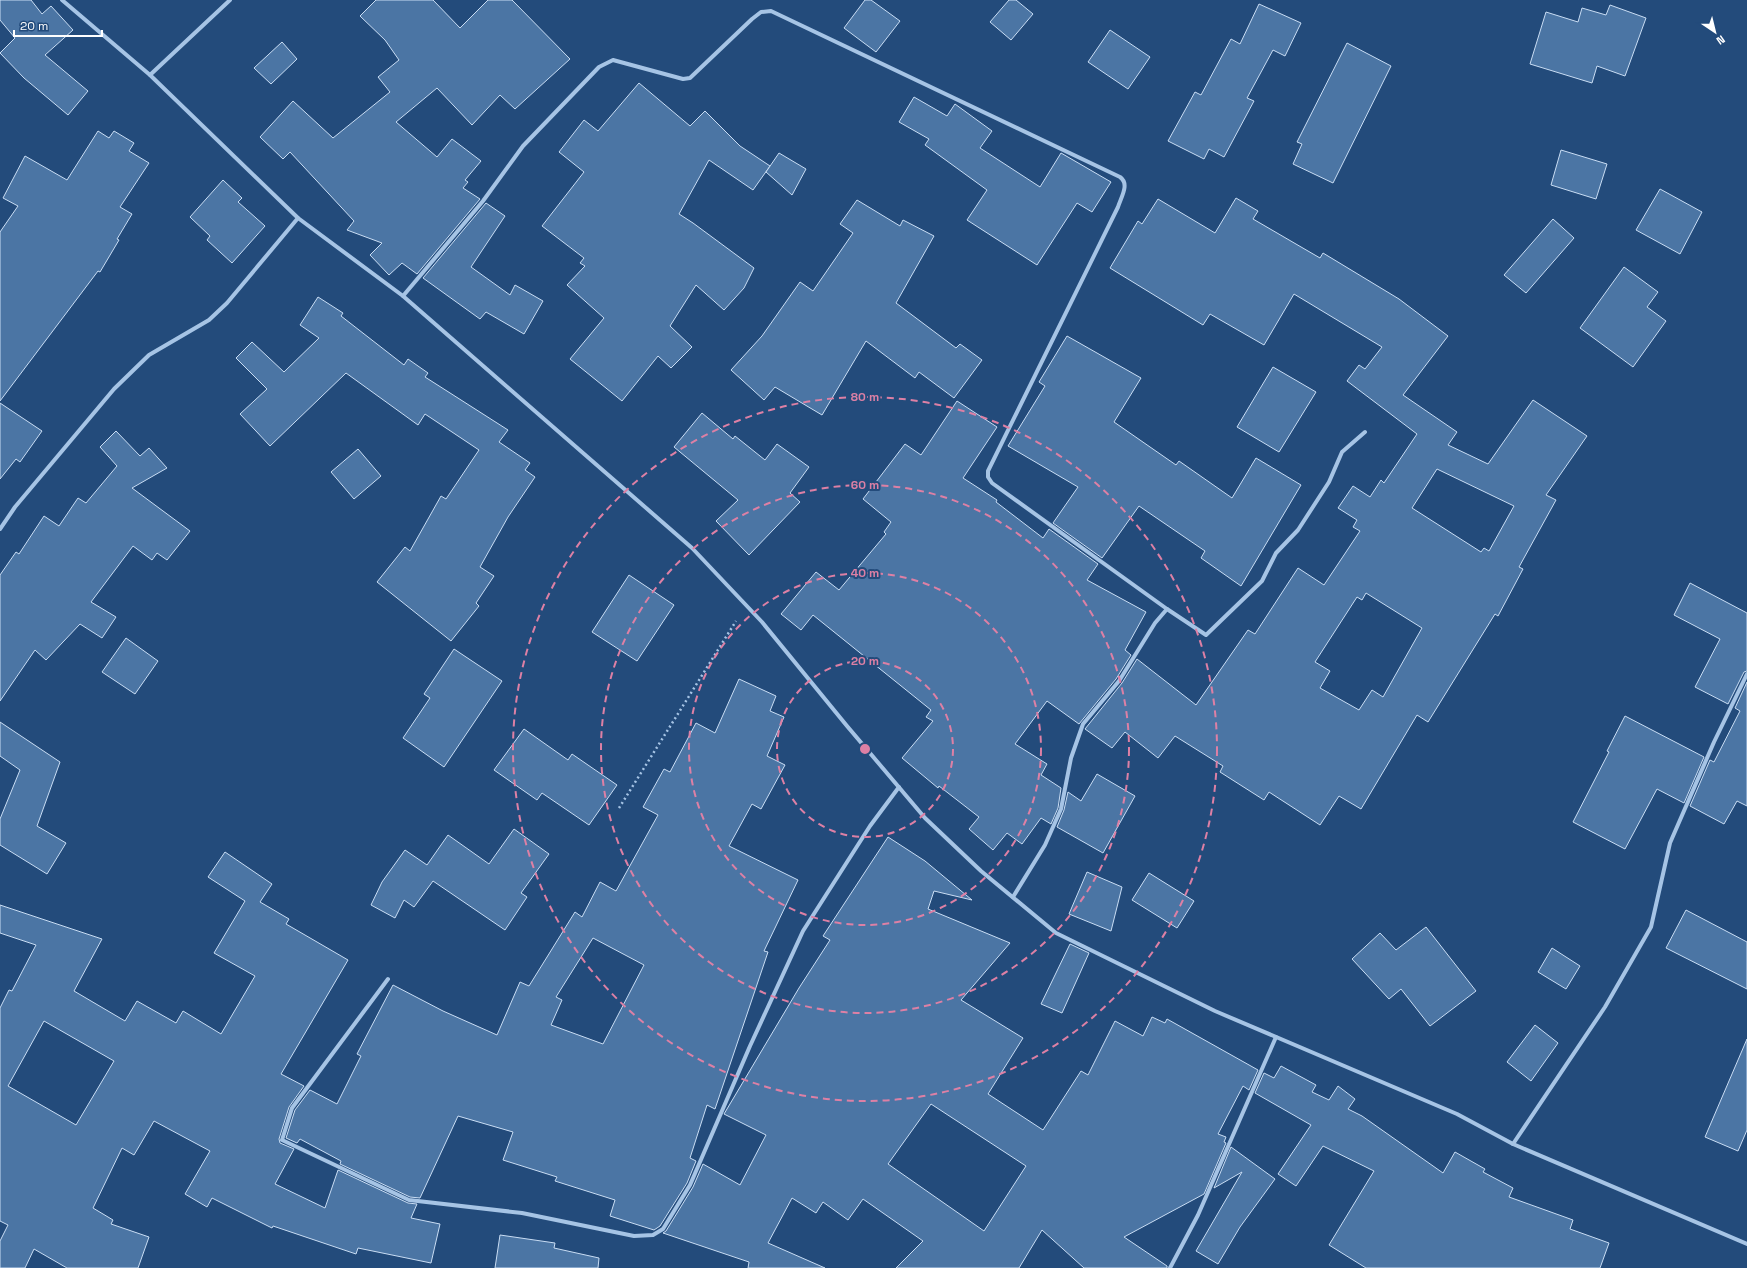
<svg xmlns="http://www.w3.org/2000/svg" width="1747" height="1268" font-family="'Space Grotesk',sans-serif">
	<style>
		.building { fill: #4b75a4; stroke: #c9ddf4; fill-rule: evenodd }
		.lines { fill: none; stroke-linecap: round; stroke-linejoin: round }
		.path { stroke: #a6c4e5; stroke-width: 2.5; stroke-dasharray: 2 3; stroke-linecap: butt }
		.street { stroke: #a6c4e5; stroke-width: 4 }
		.ring { fill: none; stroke: #dd80a5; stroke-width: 2; stroke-dasharray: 7 5 }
		.centre { fill: #dd80a5; stroke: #234b7b; stroke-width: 2 }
		.ring-label { font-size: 12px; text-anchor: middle; font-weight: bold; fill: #dd80a5; stroke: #234b7b; stroke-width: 4; stroke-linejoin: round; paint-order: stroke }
	</style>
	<rect width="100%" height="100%" fill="#234b7b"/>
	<g class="building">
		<polygon points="0,0 31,0 42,14 51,6 73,30 45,55 88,91 68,115 24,78 0,53 15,38 0,20"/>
		<polygon points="376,0 433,0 460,28 488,0 512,0 570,59 515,109 500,95 472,125 437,88 396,122 437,157 452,139 481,161 465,180 468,182 463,188 480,199 417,274 402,263 389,275 370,255 382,243 347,230 354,221 290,152 283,159 260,137 293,101 333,138 390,92 378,77 399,60 385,40 360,16"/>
		<polygon points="865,0 871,0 900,21 876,52 844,28"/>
		<polygon points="1009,0 1016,0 1033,14 1011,40 990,22"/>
		<polygon points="1259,4 1301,23 1285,56 1273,50 1247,98 1254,101 1224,157 1209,149 1204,159 1168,141 1195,92 1201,95 1231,39 1240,44"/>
		<polygon points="1610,5 1646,18 1625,76 1597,66 1592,83 1530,64 1546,12 1578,22 1582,8 1606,15"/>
		<polygon points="1110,30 1150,57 1128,89 1088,62"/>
		<polygon points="282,42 297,59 271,84 254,68"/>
		<polygon points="1347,43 1391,66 1333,183 1293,164 1302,144 1297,142"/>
		<polygon points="639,83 690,126 705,111 740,146 770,166 753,190 709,160 679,214 693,223 754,268 744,288 724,310 696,285 670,326 692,347 671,368 658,356 622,401 570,359 604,318 567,285 585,266 580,263 584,258 542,226 584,172 559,152 584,120 598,131"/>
		<polygon points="914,97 947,116 955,104 992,131 980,148 1040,187 1061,153 1111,182 1092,212 1077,203 1037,265 967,220 987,190 925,145 929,139 899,122"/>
		<polygon points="98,131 109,138 114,131 134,143 129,151 149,163 120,207 132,214 117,239 119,240 100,272 98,271 0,401 0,232 18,206 3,198 25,156 67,180"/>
		<polygon points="1561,150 1607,164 1596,199 1551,185"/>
		<polygon points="779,153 806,169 792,195 766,172"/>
		<polygon points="223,180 242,198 238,202 265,226 232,263 207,240 210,236 190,217"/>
		<polygon points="1660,189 1702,212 1680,254 1636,230"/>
		<path d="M 1236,198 L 1258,211 L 1253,219 L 1320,258 L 1323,253 L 1399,299 L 1448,336 L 1403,395 L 1457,432 L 1448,445 L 1488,464 L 1533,400 L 1587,436 L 1546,495 L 1556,500 L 1519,567 L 1523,569 L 1498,616 L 1495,614 L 1428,722 L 1417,715 L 1361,809 L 1339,796 L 1320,825 L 1269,792 L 1264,800 L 1220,772 L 1223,766 L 1175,736 L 1158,758 L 1125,732 L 1112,748 L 1085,729 L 1122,683 L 1137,659 L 1196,705 L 1248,630 L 1255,634 L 1298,568 L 1324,585 L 1360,531 L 1353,527 L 1357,520 L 1338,508 L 1353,486 L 1370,497 L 1381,480 L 1384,483 L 1417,434 L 1347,381 L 1359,365 L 1365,369 L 1382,347 L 1294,294 L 1264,345 L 1210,314 L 1203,325 L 1110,268 L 1138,221 L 1142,224 L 1158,199 L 1215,233 ZM 1437,469 L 1514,506 L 1489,551 L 1484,548 L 1481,552 L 1412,508 ZM 1366,593 L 1422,628 L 1383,697 L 1372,690 L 1359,710 L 1320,688 L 1330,671 L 1315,662 L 1357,597 L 1362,600 Z"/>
		<polygon points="857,200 900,226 903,220 934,236 896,303 956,348 960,344 982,360 954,398 919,372 915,378 866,341 822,415 775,387 764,400 731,370 762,336 800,282 813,291 853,233 840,224"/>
		<polygon points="486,203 505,216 471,267 510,295 515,285 543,301 524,334 486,312 480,319 423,278"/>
		<polygon points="1553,219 1574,238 1526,293 1504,275"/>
		<polygon points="1624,267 1658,292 1647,307 1666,321 1633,367 1580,328"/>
		<polygon points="318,297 343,313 341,316 404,365 408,359 428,373 425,377 508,430 499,442 530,463 525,470 535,477 508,517 480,567 494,576 476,603 479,606 451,641 377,582 405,547 410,551 441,496 446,499 479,450 425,414 418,425 346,373 270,446 240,414 267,389 236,358 252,342 284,372 319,338 300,325"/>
		<polygon points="1067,336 1141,378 1114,422 1176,465 1179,461 1232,498 1256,458 1301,485 1241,586 1201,558 1205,551 1139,506 1102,558 1053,523 1078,487 1008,446 1045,386 1039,382"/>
		<polygon points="1273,367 1316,392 1279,452 1237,427"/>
		<polygon points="957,401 997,427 963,478 997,500 996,502 1043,538 1049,529 1098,564 1087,580 1146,612 1125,650 1131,655 1116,679 1079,724 1047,701 1015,744 1047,764 1041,775 1061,788 1058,808 1051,824 1041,818 1022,844 1007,833 993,850 969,829 979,817 939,786 938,788 902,758 933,721 926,717 931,710 813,615 801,630 781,614 816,572 839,590 886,534 884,532 891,522 863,499 905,444 921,455"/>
		<polygon points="0,403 42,431 20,462 16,459 0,479"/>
		<polygon points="702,413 733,439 735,436 765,460 777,444 809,467 790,493 800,502 749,555 716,521 738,500 674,447"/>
		<polygon points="116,431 140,456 149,448 167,468 132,488 190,531 167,560 157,553 152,560 133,546 91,602 116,617 102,638 80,624 46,660 35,650 0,701 0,575 16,552 19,554 44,516 59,526 78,498 86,503 117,466 100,447"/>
		<polygon points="358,449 381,476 354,499 331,472"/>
		<polygon points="629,575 674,605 637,661 592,632"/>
		<polygon points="1690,583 1747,613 1747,671 1744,672 1728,704 1695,687 1720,639 1674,615"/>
		<polygon points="126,638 158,661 135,694 102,672"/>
		<polygon points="454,649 502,681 444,767 403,738 430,698 424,694"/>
		<path d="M 739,679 L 776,696 L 770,711 L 784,717 L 767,756 L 785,765 L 761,809 L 752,804 L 729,846 L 798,880 L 764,951 L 768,952 L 715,1109 L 707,1105 L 690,1158 L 696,1161 L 687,1183 L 660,1226 L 654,1230 L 610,1216 L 615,1200 L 555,1181 L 557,1177 L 503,1160 L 513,1132 L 458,1116 L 420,1198 L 410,1197 L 340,1164 L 341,1161 L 300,1139 L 297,1143 L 286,1138 L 295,1110 L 310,1090 L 337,1104 L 361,1056 L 357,1054 L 393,985 L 443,1011 L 497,1035 L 520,982 L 529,986 L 575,912 L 582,917 L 600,882 L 616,891 L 658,815 L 643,807 L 664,769 L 670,772 L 696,723 L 715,733 ZM 593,938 L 644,965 L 603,1044 L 551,1025 L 562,1000 L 556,997 Z"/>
		<polygon points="1747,682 1747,806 1737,801 1724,824 1690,806 1710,760 1714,762 1740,711 1735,708"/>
		<polygon points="1625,716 1704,757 1684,803 1657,789 1625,849 1573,822 1609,752 1607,751"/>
		<polygon points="0,722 60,762 37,826 66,843 47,874 0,845 0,819 20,770 0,756"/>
		<polygon points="524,729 568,760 572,754 617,785 589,825 542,793 537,800 494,770"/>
		<polygon points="1097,774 1135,796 1103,853 1057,827 1064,810 1068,792 1081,801"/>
		<polygon points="514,829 549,854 521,893 527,897 505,930 433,881 414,907 404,900 395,918 371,905 382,882 405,850 427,865 448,835 489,864"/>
		<path d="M 888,837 L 925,861 L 972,900 L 934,891 L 928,909 L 1010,943 L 961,1000 L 1023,1038 L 988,1094 L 1043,1130 L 1081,1071 L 1088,1075 L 1115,1021 L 1143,1036 L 1152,1017 L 1165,1023 L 1167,1019 L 1258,1070 L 1249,1090 L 1243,1086 L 1218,1134 L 1226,1137 L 1224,1142 L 1226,1143 L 1204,1194 L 1124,1237 L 1167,1266 L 1167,1268 L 1084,1268 L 1042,1230 L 1019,1268 L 896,1268 L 923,1241 L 863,1199 L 848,1220 L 823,1202 L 816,1213 L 792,1198 L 768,1243 L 825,1268 L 748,1268 L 749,1262 L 663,1233 L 666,1231 L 693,1187 L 703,1164 L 740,1185 L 766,1135 L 724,1114 L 799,988 L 830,940 L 823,936 ZM 931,1104 L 1026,1166 L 984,1231 L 888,1164 Z"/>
		<path d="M 225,852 L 272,884 L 260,902 L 289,919 L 286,924 L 348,960 L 281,1074 L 304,1086 L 289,1107 L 279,1139 L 280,1143 L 294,1149 L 275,1184 L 325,1208 L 338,1170 L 408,1203 L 417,1204 L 411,1218 L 440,1224 L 431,1263 L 358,1248 L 356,1254 L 273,1226 L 272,1228 L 212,1198 L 207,1207 L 185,1194 L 210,1151 L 154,1121 L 134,1155 L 122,1148 L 93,1208 L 113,1220 L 111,1224 L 149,1237 L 138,1268 L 67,1268 L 34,1249 L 25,1268 L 0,1268 L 0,1241 L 8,1225 L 0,1221 L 0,1008 L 9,990 L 12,991 L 36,945 L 0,933 L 0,905 L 102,939 L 74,991 L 125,1021 L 137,1001 L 176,1023 L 183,1011 L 221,1034 L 255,976 L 214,953 L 245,901 L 208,877 ZM 44,1021 L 114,1061 L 76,1125 L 8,1086 Z"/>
		<polygon points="1087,872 1122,887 1111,931 1069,914"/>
		<polygon points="1149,873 1194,901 1177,928 1132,900"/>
		<polygon points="1686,910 1747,942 1747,989 1666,948"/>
		<polygon points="1426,927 1476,991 1430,1026 1401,989 1389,999 1352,959 1380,933 1396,950"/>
		<polygon points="1070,944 1089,953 1062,1013 1041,1004"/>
		<polygon points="1552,948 1580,966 1566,989 1538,972"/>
		<polygon points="1535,1025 1558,1043 1531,1081 1507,1062"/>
		<polygon points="1747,1039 1747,1130 1738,1151 1705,1137"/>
		<polygon points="1281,1066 1316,1085 1312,1092 1329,1100 1338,1086 1355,1099 1348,1109 1362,1116 1443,1173 1455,1152 1485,1169 1483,1172 1513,1188 1509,1197 1573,1220 1570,1229 1609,1243 1600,1268 1366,1268 1329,1245 1374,1171 1323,1146 1296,1186 1278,1174 1311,1125 1255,1093 1264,1073 1274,1078"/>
		<polygon points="1231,1147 1275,1179 1240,1227 1218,1264 1196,1251 1242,1172 1214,1188"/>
		<polygon points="500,1235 555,1243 554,1248 599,1258 598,1268 495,1268"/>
	</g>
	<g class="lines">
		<polyline class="path" points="619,808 736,621"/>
		<g class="street">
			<polyline points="62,0 150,75 298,218 403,296 692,548 762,622 847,726 925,818 981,871 1056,933 1215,1011 1457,1114 1513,1144 1747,1244"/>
			<polyline points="150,75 230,0"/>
			<path d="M 403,296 L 483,201 L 523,146 L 599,67 L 613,60 L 683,79 L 690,78 L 752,19 L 761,12 L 771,11 L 1120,177 C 1130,184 1121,197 1118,207 L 988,471 L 988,477 L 992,483 L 1167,609"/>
			<polyline points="0,529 15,507 114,389 149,355 209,320 227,303 298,218"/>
			<polyline points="1013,897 1045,845 1061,809 1071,758 1083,724 1119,681 1155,623 1167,609 1206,635 1262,581 1276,553 1298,530 1329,482 1342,452 1365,432"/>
			<polyline points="388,979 292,1108 282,1140 409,1200 522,1213 634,1236 653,1235 663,1229 690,1185 750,1046 803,931 870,826 899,787"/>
			<polyline points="1513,1144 1605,1007 1651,927 1670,843 1714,742 1747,674"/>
			<polyline points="1170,1268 1198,1215 1276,1037"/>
		</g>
	</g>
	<g class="ring">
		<circle cx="865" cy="749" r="88"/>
		<circle cx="865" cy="749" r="176"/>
		<circle cx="865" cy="749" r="264"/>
		<circle cx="865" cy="749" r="352"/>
	</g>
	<circle cx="865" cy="749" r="6" class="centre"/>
	<g class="ring-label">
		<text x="865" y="401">80 m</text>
		<text x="865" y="489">60 m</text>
		<text x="865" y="577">40 m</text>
		<text x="865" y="665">20 m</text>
	</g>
	<g transform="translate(1715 32) rotate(145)" stroke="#234b7b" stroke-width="3" paint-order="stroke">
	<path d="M0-3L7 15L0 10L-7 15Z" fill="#ffffff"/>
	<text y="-6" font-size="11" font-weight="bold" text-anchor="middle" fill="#ffffff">N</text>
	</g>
	<path d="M14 30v6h88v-6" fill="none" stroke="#ffffff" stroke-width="2"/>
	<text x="20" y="30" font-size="12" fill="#ffffff" stroke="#234b7b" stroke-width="3" paint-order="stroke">20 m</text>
</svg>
